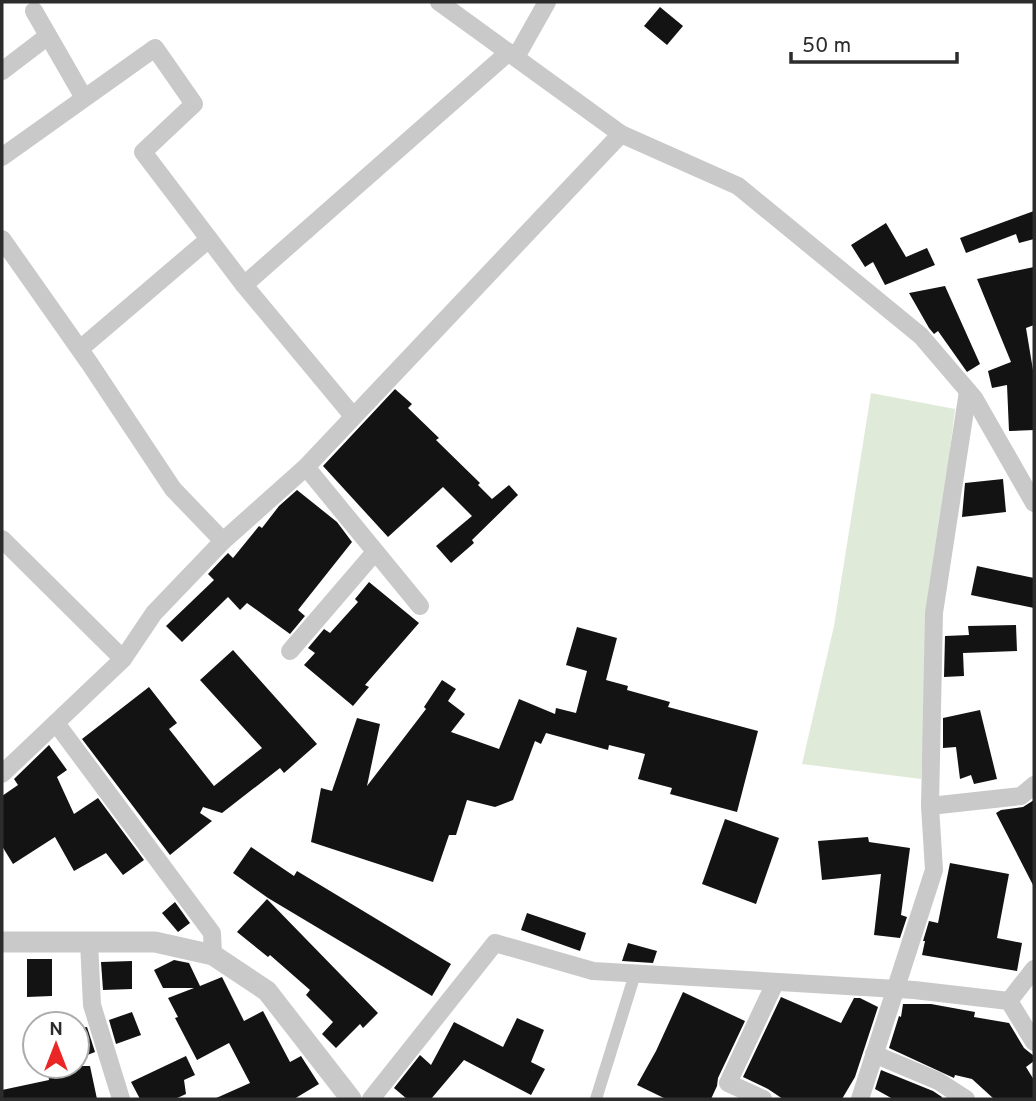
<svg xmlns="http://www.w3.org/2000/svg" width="1036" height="1101" font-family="Overpass,sans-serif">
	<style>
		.green { fill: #e0ead8 }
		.building { fill: #131313 }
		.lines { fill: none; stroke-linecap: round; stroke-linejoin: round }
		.pedestrian { stroke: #c9c9c9; stroke-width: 12 }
		.minor { stroke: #c9c9c9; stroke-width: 18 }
		.tertiary { stroke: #c9c9c9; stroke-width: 21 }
	</style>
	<rect width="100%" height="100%" fill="#fff"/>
	<polygon class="green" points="871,393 955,409 931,612 921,779 802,764 834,626"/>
	<g class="building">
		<polygon points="660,7 683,26 667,45 644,26"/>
		<polygon points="1034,211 1034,239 1019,243 1016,234 966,253 960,238"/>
		<polygon points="886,223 906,257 927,248 935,265 885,285 873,262 865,267 851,245"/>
		<polygon points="1034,267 1034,325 1026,328 1034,376 1034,430 1009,431 1007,385 992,388 988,371 1011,362 977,279"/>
		<polygon points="945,286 980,364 967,372 938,331 934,334 929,328 909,293"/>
		<polygon points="395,389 412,404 408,408 439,438 436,440 480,483 478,485 492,499 509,485 518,495 472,540 474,543 451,563 436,546 472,516 443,487 388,537 323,466"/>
		<polygon points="1003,479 1006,512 962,517 965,483"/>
		<polygon points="297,490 337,522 352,542 298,610 305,616 290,634 247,603 240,610 228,597 182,642 166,626 214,580 208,574 225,556 228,553 233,558 259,526 262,528 279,506"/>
		<polygon points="977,566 1034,578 1034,608 971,595"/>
		<polygon points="369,582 419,623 365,685 369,687 353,706 304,665 315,653 308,648 324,629 330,633 358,602 355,599"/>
		<polygon points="1016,625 1017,651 963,653 964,676 944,677 945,636 969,635 968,626"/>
		<polygon points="577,627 617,638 606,680 628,686 627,690 670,702 668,707 758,731 737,812 670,794 672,788 638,779 645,754 609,745 608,750 546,733 541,744 535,741 513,800 495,807 467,800 456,835 449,835 433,882 311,842 321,788 332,791 357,718 380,724 367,786 426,709 424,707 442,680 456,689 448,701 465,714 451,732 499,749 519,699 555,714 556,708 576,713 587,671 566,665"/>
		<polygon points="233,650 317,744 284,773 280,768 222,813 203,807 200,813 212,821 170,855 82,739 149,687 177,723 169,729 214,786 262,748 200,680"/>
		<polygon points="980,710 997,779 974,784 971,775 960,779 956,747 943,748 943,718"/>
		<polygon points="49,745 67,770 57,777 74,814 98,798 144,860 123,875 106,853 74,871 55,837 13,864 2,846 2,796 18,785 14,779"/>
		<polygon points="1034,800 1034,887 996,813 1001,810 1023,807"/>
		<polygon points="725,819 779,838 756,904 702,884"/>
		<polygon points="868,837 869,842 910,848 901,915 907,917 900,938 874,935 881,874 822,880 818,841"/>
		<polygon points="251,847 294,876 297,871 451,964 432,996 268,898 233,873"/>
		<polygon points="950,863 1009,874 997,938 1022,943 1017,971 922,955 925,941 923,941 929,921 938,923"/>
		<polygon points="267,899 378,1013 363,1028 360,1024 336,1048 322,1034 333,1022 306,995 310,990 270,955 268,957 237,932"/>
		<polygon points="175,902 190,923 178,932 162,913"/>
		<polygon points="527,913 586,933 580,951 521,930"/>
		<polygon points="628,943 657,951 653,963 622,961"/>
		<polygon points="27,959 52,959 52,996 27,997"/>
		<polygon points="174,960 189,963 200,986 222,977 244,1021 263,1011 290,1062 301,1056 319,1084 294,1099 214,1099 250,1083 229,1043 197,1060 175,1018 178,1017 168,998 194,988 163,988 154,970"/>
		<polygon points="132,961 132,989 103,990 101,962"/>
		<polygon points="683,992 745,1021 718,1078 717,1086 711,1099 666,1099 637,1085 656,1051"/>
		<polygon points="781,997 841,1023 854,998 860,998 878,1007 855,1077 842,1099 783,1099 768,1089 743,1077"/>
		<polygon points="903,1004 931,1004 975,1012 974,1017 1009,1023 1024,1048 1034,1056 1034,1061 1026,1067 1034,1080 1034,1099 994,1099 972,1079 955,1075 954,1078 889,1048 899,1016 901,1017"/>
		<polygon points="132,1012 141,1035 116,1044 109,1020"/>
		<polygon points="517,1018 544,1030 531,1062 545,1069 531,1095 464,1060 431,1099 407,1099 394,1088 420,1055 431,1065 454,1022 503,1047"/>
		<polygon points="87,1027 95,1052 77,1059 77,1029"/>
		<polygon points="186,1056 195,1075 184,1080 186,1094 175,1099 140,1099 131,1082"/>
		<polygon points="47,1066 90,1066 97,1099 2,1099 2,1090 49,1080"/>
		<polygon points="881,1070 933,1091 942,1097 941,1099 893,1099 875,1089"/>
	</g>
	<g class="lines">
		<polyline class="pedestrian" points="596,1099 635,974"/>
		<g class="minor">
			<polyline points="439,2 621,134 738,186 921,336 974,398 1034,503"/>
			<polyline points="34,11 84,98"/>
			<polyline points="516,57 547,2"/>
			<polyline points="2,71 48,36"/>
			<polyline points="2,157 155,48 194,104 143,152 244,285 353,416"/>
			<polyline points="2,239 90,364 173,489 223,541"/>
			<polyline points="244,285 509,52"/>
			<polyline points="80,349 209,239"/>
			<polyline points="306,467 420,606"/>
			<polyline points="2,539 123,659"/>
			<polyline points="290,651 375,552"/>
			<polyline points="56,723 212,933 213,955"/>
			<polyline points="2,774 123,659 154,613 223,541 306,467 621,134"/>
			<polyline points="930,806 1021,796 1034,785"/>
			<polyline points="89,942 92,1005 121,1099"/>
			<polyline points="1009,1001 1034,969"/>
			<polyline points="874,1054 938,1081 966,1099"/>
			<polyline points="371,1099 495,943 593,971 914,990 1009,1001 1034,1042"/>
			<polyline points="763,1099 728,1083 775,983"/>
			<polyline points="860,1099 934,870 930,806 934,613 968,391"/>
		</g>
		<polyline class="tertiary" points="2,942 155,942 213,955 267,991 351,1099"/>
	</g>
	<rect width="1036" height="1101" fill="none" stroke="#2c2c2c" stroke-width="7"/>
	<g transform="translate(56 1045)"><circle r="33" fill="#ffffff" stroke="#ababab" stroke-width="2"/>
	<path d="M0-5L12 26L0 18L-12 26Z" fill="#ea2726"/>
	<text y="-10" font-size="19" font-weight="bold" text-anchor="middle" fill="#2c2c2c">N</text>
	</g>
	<path d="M791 52v10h166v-10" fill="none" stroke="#2c2c2c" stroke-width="3.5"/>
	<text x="802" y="52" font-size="21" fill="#2c2c2c" stroke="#ffffff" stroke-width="5" paint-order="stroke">50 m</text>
</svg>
